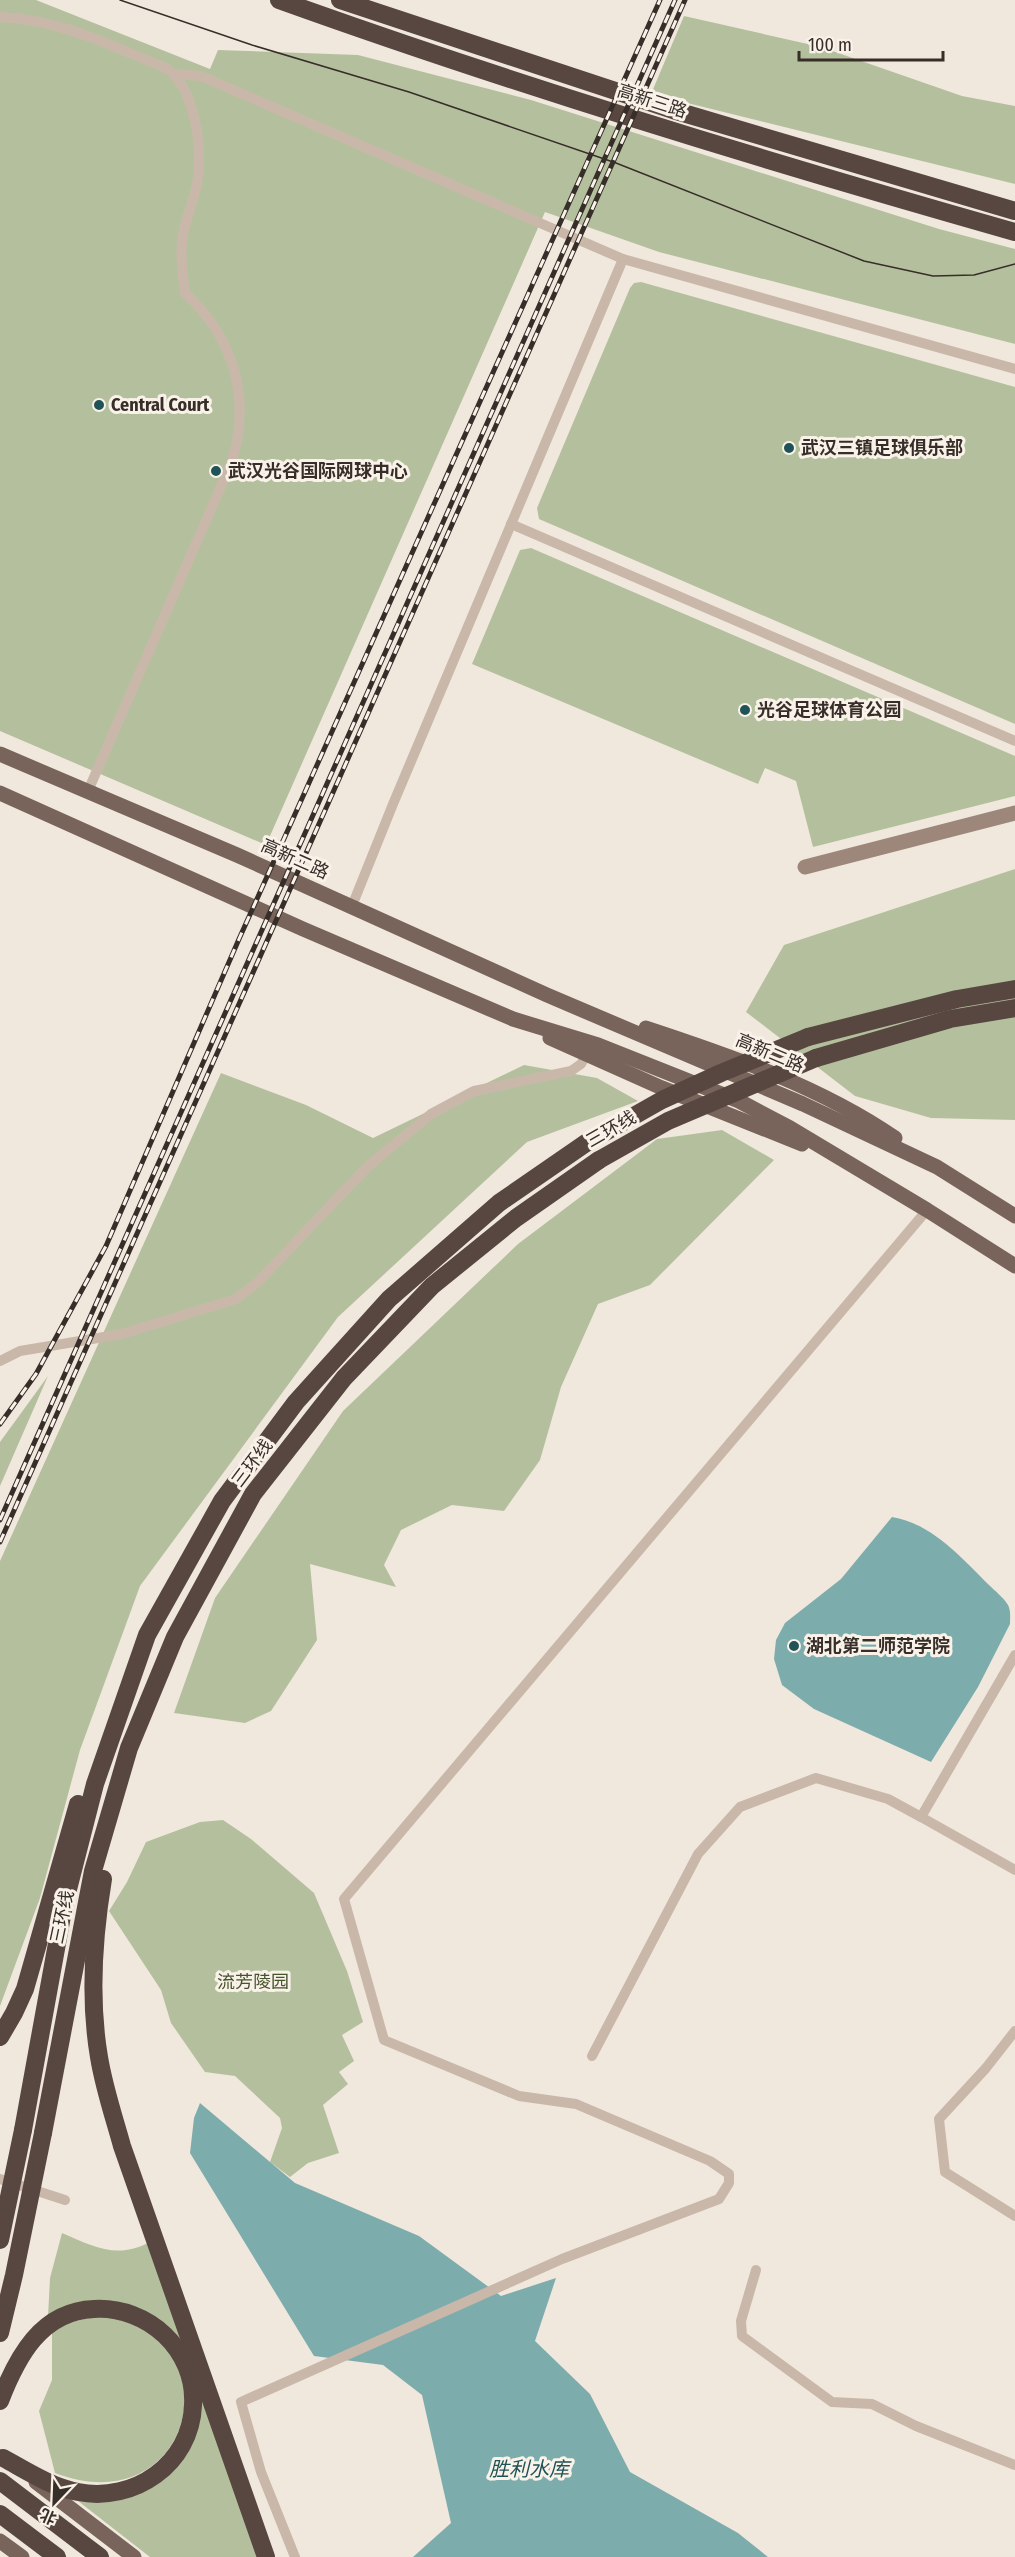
<svg xmlns="http://www.w3.org/2000/svg" width="1015" height="2557" font-family="'Fira Sans Condensed','Noto Sans SC',sans-serif">
	<style>
		.green { fill: #b4c09d }
		.water { fill: #7dacad }
		.lines { fill: none; stroke-linecap: round; stroke-linejoin: round }
		.street { stroke: #c9b8a9; stroke-width: 10 }
		.secondary { stroke: #9d877b; stroke-width: 15 }
		.primary { stroke: #78645a; stroke-width: 15 }
		.highway { stroke: #574740; stroke-width: 18 }
		.tram { stroke: #372d29; stroke-width: 1.5 }
		.rail-casing { stroke: #372d29; stroke-width: 5 }
		.rail { stroke: #f9f2e9; stroke-width: 3; stroke-dasharray: 9; stroke-linecap: butt }
		.highway-bridge { stroke: #574740; stroke-width: 18 }
		.poi-dot { fill: #205357; stroke: #f9f2e9; stroke-width: 2 }
		.labels { text-anchor: middle; stroke-width: 6; stroke-linejoin: round; paint-order: stroke }
		.street-label { font-size: 18px; fill: #372d29; stroke: #f9f2e9 }
		.poi-label { font-size: 18px; font-weight: bold; fill: #372d29; stroke: #f9f2e9; text-anchor: start }
		.park-label { font-size: 18px; fill: #46542d; stroke: #f9f2e9 }
		.water-label { font-size: 20px; font-style: italic; fill: #205357; stroke: #f9f2e9 }
	</style>
	<rect width="100%" height="100%" fill="#f1e8dd"/>
	<g class="green">
		<polygon points="0,0 36,0 210,69 218,50 358,55 531,100 939,229 1015,249 1015,344 659,252 545,212 266,845 0,731"/>
		<polygon points="684,16 821,47 962,96 1015,106 1015,184 651,94"/>
		<polygon points="641,282 1015,387 1015,724 539,519 537,508 630,288 634,283"/>
		<polygon points="531,548 1015,756 1015,796 813,847 796,781 765,768 758,784 472,664 520,550"/>
		<polygon points="1015,869 1015,1120 931,1118 855,1096 746,1012 784,945"/>
		<polygon points="524,1065 597,1078 638,1101 527,1142 338,1317 140,1586 80,1750 40,1898 0,2006 0,1561 221,1073 306,1105 373,1138"/>
		<polygon points="722,1130 774,1160 650,1285 598,1304 561,1387 540,1460 504,1511 452,1505 401,1530 384,1565 396,1587 310,1564 317,1640 271,1711 245,1723 174,1713 215,1598 343,1411 518,1244 657,1139"/>
		<polygon points="48,1376 0,1486 0,1442"/>
		<polygon points="223,1820 251,1839 314,1893 347,1971 363,2022 342,2035 354,2061 339,2072 348,2084 323,2105 339,2153 308,2163 290,2177 270,2162 282,2128 280,2118 235,2076 205,2072 171,2023 161,1990 109,1911 127,1882 146,1842 200,1822"/>
		<path d="M 62,2233 C 94,2247 118,2260 152,2241 L 262,2557 L 150,2557 L 78,2501 C 108,2498 136,2499 162,2480 L 199,2389 L 148,2314 L 48,2317 L 50,2278 Z"/>
		<path d="M 93,2317 C 103,2318 116,2317 125,2320 C 234,2361 183,2522 55,2473 L 39,2411 L 52,2380 L 52,2331 L 68,2323 Z"/>
	</g>
	<g class="water">
		<path d="M 892,1517 C 931,1523 962,1558 989,1585 C 995,1591 1004,1598 1008,1605 C 1011,1611 1010,1618 1010,1624 L 978,1687 L 931,1762 L 814,1709 L 782,1685 L 774,1659 L 776,1640 L 785,1623 L 841,1579 Z"/>
		<polygon points="200,2103 295,2183 419,2236 501,2296 556,2278 535,2341 590,2394 630,2472 738,2533 768,2557 413,2557 451,2523 422,2395 383,2365 314,2356 190,2153 194,2118"/>
	</g>
	<g class="lines">
		<g class="street">
			<path d="M 0,17 C 62,20 109,45 166,68 C 196,89 203,150 197,184 C 193,203 184,222 182,242 C 180,259 183,276 185,293 C 234,338 251,397 232,461 L 88,791"/>
			<polyline points="174,74 201,76 623,259 1015,369"/>
			<polyline points="511,524 1015,741"/>
			<polyline points="352,906 393,804 623,259"/>
			<polyline points="0,1361 20,1351 122,1334 236,1299 259,1281 366,1168 431,1114 474,1091 571,1071 581,1064 587,1054"/>
			<polyline points="1015,1655 921,1817 1015,1870"/>
			<polyline points="1015,2031 986,2068 939,2119 945,2172 1015,2216"/>
			<polyline points="592,2056 698,1854 740,1807 816,1778 888,1799 921,1817"/>
			<polyline points="0,2179 65,2200"/>
			<polyline points="756,2270 741,2321 742,2336 832,2402 872,2404 916,2426 1015,2465"/>
			<polyline points="295,2557 261,2472 241,2402 562,2259 719,2199 729,2183 729,2174 710,2161 576,2104 519,2096 384,2040 344,1899 927,1210"/>
		</g>
		<polyline class="secondary" points="805,867 1015,813"/>
		<g class="primary">
			<polyline points="0,754 237,855 547,995 803,1104 937,1167 1015,1216"/>
			<polyline points="0,793 303,929 513,1019 598,1045 739,1101 790,1128 927,1210 1015,1266"/>
			<path d="M 646,1028 C 731,1056 821,1087 895,1138"/>
			<polyline points="550,1038 662,1088 802,1144"/>
			<polyline points="36,2482 134,2557"/>
			<polyline points="0,2541 22,2557"/>
		</g>
		<g class="highway">
			<path d="M 279,0 C 521,87 768,162 1015,232"/>
			<polyline points="340,0 673,110 1015,211"/>
			<polyline points="808,1037 957,999 1015,989"/>
			<polyline points="816,1058 950,1019 1015,1008"/>
			<path d="M 103,1879 C 93,1939 89,1998 99,2057 C 104,2088 114,2117 122,2146 L 266,2557"/>
			<polyline points="0,2037 14,2013 25,1989 78,1804"/>
			<polyline points="23,2130 64,1905 95,1784 147,1635 222,1501 296,1402 389,1299 499,1203 586,1143"/>
			<polyline points="43,2133 93,1871 129,1748 175,1637 253,1494 344,1378 432,1286 516,1218 599,1160"/>
			<path d="M 0,2401 C 17,2357 41,2311 94,2309 C 148,2306 196,2350 193,2405 C 191,2464 134,2503 78,2492 C 51,2487 27,2471 3,2458"/>
			<polyline points="0,2481 100,2557"/>
			<polyline points="0,2514 57,2557"/>
		</g>
		<polyline class="tram" points="120,0 252,45 409,92 616,163 864,261 933,276 974,275 1015,264"/>
		<g class="rail-casing">
			<g id="rail">
				<polyline points="0,1424 36,1374 106,1246 239,939 660,0"/>
				<polyline points="0,1520 675,0"/>
				<polyline points="0,1542 685,0"/>
			</g>
		</g>
		<use href="#rail" class="rail"/>
		<g class="highway-bridge">
			<polyline points="586,1143 662,1100 721,1073 808,1037"/>
			<polyline points="599,1160 668,1121 816,1058"/>
			<polyline points="0,2240 23,2130"/>
			<polyline points="0,2333 14,2275 43,2133"/>
		</g>
	</g>
	<g class="poi-dot">
		<circle cx="99" cy="405" r="6"/>
		<circle cx="789" cy="448" r="6"/>
		<circle cx="216" cy="471" r="6"/>
		<circle cx="745" cy="710" r="6"/>
		<circle cx="794" cy="1646" r="6"/>
	</g>
	<g class="labels">
		<g class="street-label">
			<text transform="translate(652 101) rotate(18)" y="6">高新三路</text>
			<text transform="translate(295 859) rotate(24)" y="6">高新二路</text>
			<text transform="translate(770 1053) rotate(23)" y="6">高新二路</text>
			<text transform="translate(611 1129) rotate(-30)" y="6">三环线</text>
			<text transform="translate(252 1463) rotate(-53)" y="6">三环线</text>
			<text transform="translate(62 1917) rotate(-78)" y="6">三环线</text>
		</g>
		<g class="poi-label">
			<text x="111" y="411">Central Court</text>
			<text x="801" y="454">武汉三镇足球俱乐部</text>
			<text x="228" y="477">武汉光谷国际网球中心</text>
			<text x="757" y="716">光谷足球体育公园</text>
			<text x="806" y="1652">湖北第二师范学院</text>
		</g>
		<g class="park-label">
			<text x="253" y="1988">流芳陵园</text>
		</g>
		<g class="water-label">
			<text x="529" y="2476">胜利水库</text>
		</g>
	</g>
	<g transform="translate(54 2503) rotate(203)" stroke="#f9f2e9" stroke-width="4.5" paint-order="stroke">
	<path d="M0-4.5L10 22L0 15L-10 22Z" fill="#372d29"/>
	<text y="-9" font-size="16" font-weight="bold" text-anchor="middle" fill="#372d29">北</text>
	</g>
	<path d="M799 51v9h144v-9" fill="none" stroke="#372d29" stroke-width="3"/>
	<text x="808" y="51" font-size="18" fill="#372d29" stroke="#f9f2e9" stroke-width="4.5" paint-order="stroke">100 m</text>
</svg>
